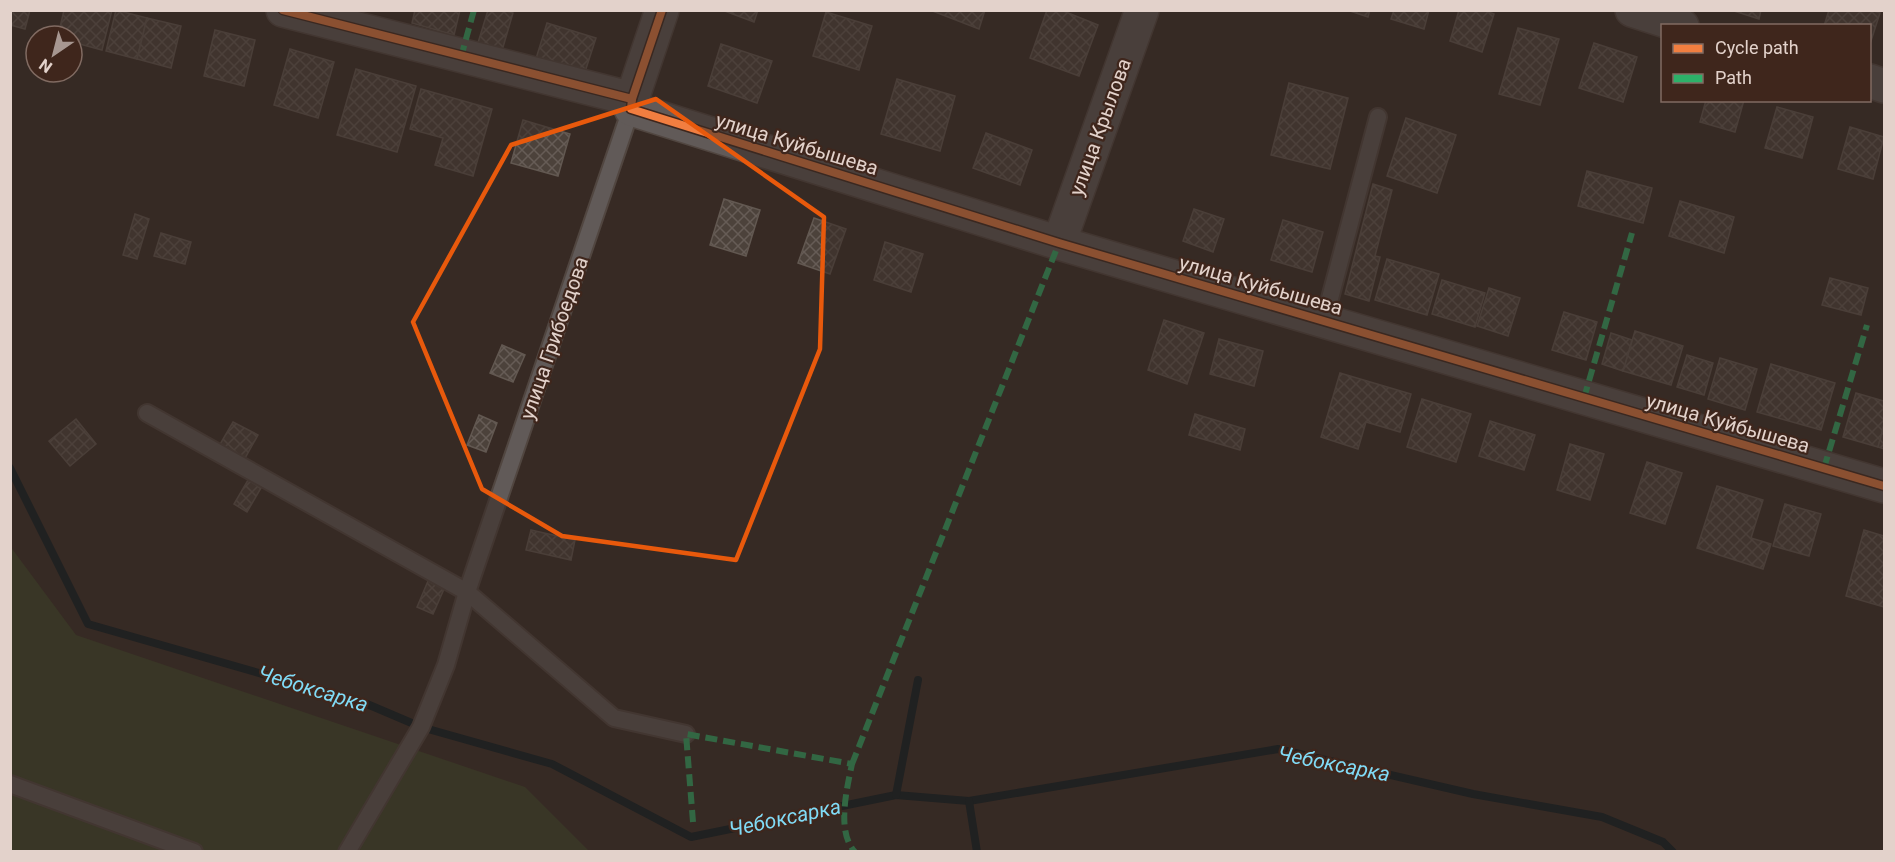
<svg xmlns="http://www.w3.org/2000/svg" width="1895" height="862" font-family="Roboto,sans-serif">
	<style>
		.garden { fill: #3c4528 }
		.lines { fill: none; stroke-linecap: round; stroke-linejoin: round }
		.stream { stroke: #05171d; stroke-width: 8 }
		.building { fill: url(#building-cross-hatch); stroke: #625851; stroke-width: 1.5 }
		.lane-casing { stroke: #514640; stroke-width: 20 }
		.street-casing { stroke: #514640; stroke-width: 36 }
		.lane { stroke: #615a58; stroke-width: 16 }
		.street { stroke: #615a58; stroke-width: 33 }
		.quiet { stroke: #2db169; stroke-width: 6; stroke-dasharray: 12 6; stroke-linecap: butt }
		.cycleway-casing { stroke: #3f261c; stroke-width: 11 }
		.cycleway { stroke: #f27e40; stroke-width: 8 }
		.marked { fill: none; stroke: #e8590c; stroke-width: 4.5; stroke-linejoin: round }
		.labels { text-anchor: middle; stroke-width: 4.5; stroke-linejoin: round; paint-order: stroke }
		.street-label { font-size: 20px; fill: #e3d2cb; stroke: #3f261c }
		.water-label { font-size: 21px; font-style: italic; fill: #80dbf6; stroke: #3f261c }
	</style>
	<defs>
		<pattern id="building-cross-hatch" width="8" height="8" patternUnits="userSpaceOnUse" patternTransform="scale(1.5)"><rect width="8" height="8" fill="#4c423b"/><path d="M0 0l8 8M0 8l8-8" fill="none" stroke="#665c56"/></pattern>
	</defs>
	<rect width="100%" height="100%" fill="#372a24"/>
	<polygon class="garden" points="10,546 76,635 525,787 589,851 11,851"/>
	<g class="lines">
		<g class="stream">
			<polyline points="10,468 88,624 367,704 421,727 552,764 691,837 896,795 969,801 1278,749 1473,794 1602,817 1663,842 1673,852"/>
			<polyline points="896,795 918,680"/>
			<polyline points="969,801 977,852"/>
		</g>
	</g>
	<g class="building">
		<polygon points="10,10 30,10 25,29 10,25"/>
		<polygon points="64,10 112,10 102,50 72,42 72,36 58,36"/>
		<polygon points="116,10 147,18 137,59 106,51"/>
		<polygon points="415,10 460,10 454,35 412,23"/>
		<polygon points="488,10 504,10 513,13 501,54 477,46"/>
		<polygon points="722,10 758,10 754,22"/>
		<polygon points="930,10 985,10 979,29"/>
		<polygon points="1047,10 1061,10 1098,25 1079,76 1030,58"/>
		<polygon points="1347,10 1370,10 1368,17"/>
		<polygon points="1394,10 1429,10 1424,29 1391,19"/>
		<polygon points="1459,10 1483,10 1494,14 1482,52 1450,41"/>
		<polygon points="1731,10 1761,10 1759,19"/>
		<polygon points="1829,10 1871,10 1880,13 1870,44 1870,26 1824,26"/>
		<polygon points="826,12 872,26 859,70 813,56"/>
		<polygon points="147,18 181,26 171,68 137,59"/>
		<polygon points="547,23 596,38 582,81 534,65"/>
		<polygon points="1518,28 1559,39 1540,105 1499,94"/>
		<polygon points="215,30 255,40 244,86 204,76"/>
		<polygon points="1594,43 1637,57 1623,102 1579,88"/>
		<polygon points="721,44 772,61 757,103 708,86"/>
		<polygon points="290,49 334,62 318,118 274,105"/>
		<polygon points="356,69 416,86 397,152 337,135"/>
		<polygon points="897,79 955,96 940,151 881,134"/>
		<polygon points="1289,83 1348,98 1330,169 1271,155"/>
		<polygon points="421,89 492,109 473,176 435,165 443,138 410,129"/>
		<polygon points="1706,100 1744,100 1735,132 1700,122"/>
		<polygon points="1777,107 1813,117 1802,158 1765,148"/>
		<polygon points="1406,118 1456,135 1437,193 1387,176"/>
		<polygon points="523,120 570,134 558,176 511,163"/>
		<polygon points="1850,127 1884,137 1873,179 1838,169"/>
		<polygon points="986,133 1032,150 1020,185 973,168"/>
		<polygon points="1587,171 1652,188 1643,223 1578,206"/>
		<polygon points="1373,184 1392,190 1375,256 1380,257 1369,301 1345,294"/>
		<polygon points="724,199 760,210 746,256 710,245"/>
		<polygon points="1680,201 1734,217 1724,253 1669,236"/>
		<polygon points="1194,209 1224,219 1213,252 1183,241"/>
		<polygon points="135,214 149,219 137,259 123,255"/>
		<polygon points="814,218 846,229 830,274 798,263"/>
		<polygon points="1283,220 1323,232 1312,272 1271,260"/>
		<polygon points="161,233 191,242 185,264 154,256"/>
		<polygon points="885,242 923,254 911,292 874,280"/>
		<polygon points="1387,259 1439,274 1427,315 1375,300"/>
		<polygon points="1830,278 1868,288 1861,315 1822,305"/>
		<polygon points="1442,280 1485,293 1475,327 1432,314"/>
		<polygon points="1489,288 1520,298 1508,336 1477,326"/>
		<polygon points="1564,312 1597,322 1586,360 1552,350"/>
		<polygon points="1164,320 1204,333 1187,384 1148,370"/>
		<polygon points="1635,331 1683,346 1671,385 1623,371"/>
		<polygon points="1611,333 1632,340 1623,371 1602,364"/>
		<polygon points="1219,339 1263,351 1254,386 1210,374"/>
		<polygon points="502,345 525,355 513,382 490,373"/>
		<polygon points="1687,355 1713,363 1704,395 1677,387"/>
		<polygon points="1720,358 1757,369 1745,410 1708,399"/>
		<polygon points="1771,364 1835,383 1821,430 1757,412"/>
		<polygon points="1340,373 1411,394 1400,432 1366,422 1358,449 1321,437"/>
		<polygon points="1856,393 1884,401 1884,425 1878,447 1843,437"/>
		<polygon points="1422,399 1471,414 1456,462 1407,447"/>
		<polygon points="1195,414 1245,429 1240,450 1189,435"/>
		<polygon points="479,415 497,423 486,452 467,445"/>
		<polygon points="76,419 96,444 70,466 49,441"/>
		<polygon points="1490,421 1535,435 1524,470 1479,456"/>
		<polygon points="233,422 258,435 244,460 219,446"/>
		<polygon points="1884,425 1884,449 1878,447"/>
		<polygon points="1570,444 1604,454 1590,500 1557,490"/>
		<polygon points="1647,462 1682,473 1665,524 1630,513"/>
		<polygon points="248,480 261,488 247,512 234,504"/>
		<polygon points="1717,486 1763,500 1751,538 1771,544 1763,569 1697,548"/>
		<polygon points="1785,504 1821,514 1809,556 1773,546"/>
		<polygon points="531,530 575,540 571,560 526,550"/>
		<polygon points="1864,530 1884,536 1884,607 1846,596"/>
		<polygon points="428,581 444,589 433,614 417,607"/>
	</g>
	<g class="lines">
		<g class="lane-casing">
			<g id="lane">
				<polyline points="1324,321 1378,117"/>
				<polyline points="147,413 467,592 614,718 686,734"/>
				<polyline points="10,784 194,852"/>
				<polyline points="347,852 421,727 446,665 467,592 631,109"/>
			</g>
		</g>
		<g class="street-casing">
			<g id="street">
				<polyline points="283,10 632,99"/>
				<polyline points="662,10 632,99 631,109 1059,243 1884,486"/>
				<polyline points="1632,10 1682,26"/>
				<polyline points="1870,81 1884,86"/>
				<polyline points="1059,243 1142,10"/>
			</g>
		</g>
		<use href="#lane" class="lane"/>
		<use href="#street" class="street"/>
		<g class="quiet">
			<polyline points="461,57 474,10"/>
			<polyline points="1584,398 1632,233"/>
			<polyline points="1824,468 1867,325"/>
			<polyline points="852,764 1059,243"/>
			<path d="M 693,822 L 686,734 L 852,764 C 847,788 836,832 855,852"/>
		</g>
		<g class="cycleway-casing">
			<g id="cycleway">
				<polyline points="283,10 632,99"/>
				<polyline points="662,10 632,99 631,109 1059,243 1884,486"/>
			</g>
		</g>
		<use href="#cycleway" class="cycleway"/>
	</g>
	<path d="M0 0H1895V862H0ZM 656,99 L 824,217 L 820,349 L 736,560 L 562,536 L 482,489 L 413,322 L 511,145 Z" fill="#372a24" fill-opacity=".55" fill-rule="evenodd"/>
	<path class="marked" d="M 656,99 L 824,217 L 820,349 L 736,560 L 562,536 L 482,489 L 413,322 L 511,145 Z"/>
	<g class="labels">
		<g class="street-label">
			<text transform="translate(1100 127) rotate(-70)" y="7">улица Крылова</text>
			<text transform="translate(797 144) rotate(17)" y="7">улица Куйбышева</text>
			<text transform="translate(1261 285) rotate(16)" y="7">улица Куйбышева</text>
			<text transform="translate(554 338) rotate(-71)" y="7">улица Грибоедова</text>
			<text transform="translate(1728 423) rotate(16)" y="7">улица Куйбышева</text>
		</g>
		<g class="water-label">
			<text transform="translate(313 689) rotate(17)" y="7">Чебоксарка</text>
			<text transform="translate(1334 764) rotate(11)" y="7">Чебоксарка</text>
			<text transform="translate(785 818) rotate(-12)" y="7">Чебоксарка</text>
		</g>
	</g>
	<rect width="1895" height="862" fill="none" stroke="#e3d2cb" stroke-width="24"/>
	<rect x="1661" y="24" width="210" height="78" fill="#3f261c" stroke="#816b62" stroke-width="1.5"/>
	<rect x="1673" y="44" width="30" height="9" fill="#f27e40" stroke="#816b62" stroke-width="1.5"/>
	<text x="1715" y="54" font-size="18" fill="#e3d2cb">Cycle path</text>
	<rect x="1673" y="74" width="30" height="9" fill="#2db169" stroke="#816b62" stroke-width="1.5"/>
	<text x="1715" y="84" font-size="18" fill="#e3d2cb">Path</text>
	<g transform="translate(54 54) rotate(215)"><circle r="28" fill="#3f261c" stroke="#816b62" stroke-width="1.5"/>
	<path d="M0-4.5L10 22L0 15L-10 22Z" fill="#a79791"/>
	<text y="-9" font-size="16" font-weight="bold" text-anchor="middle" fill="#e3d2cb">N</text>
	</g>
</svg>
